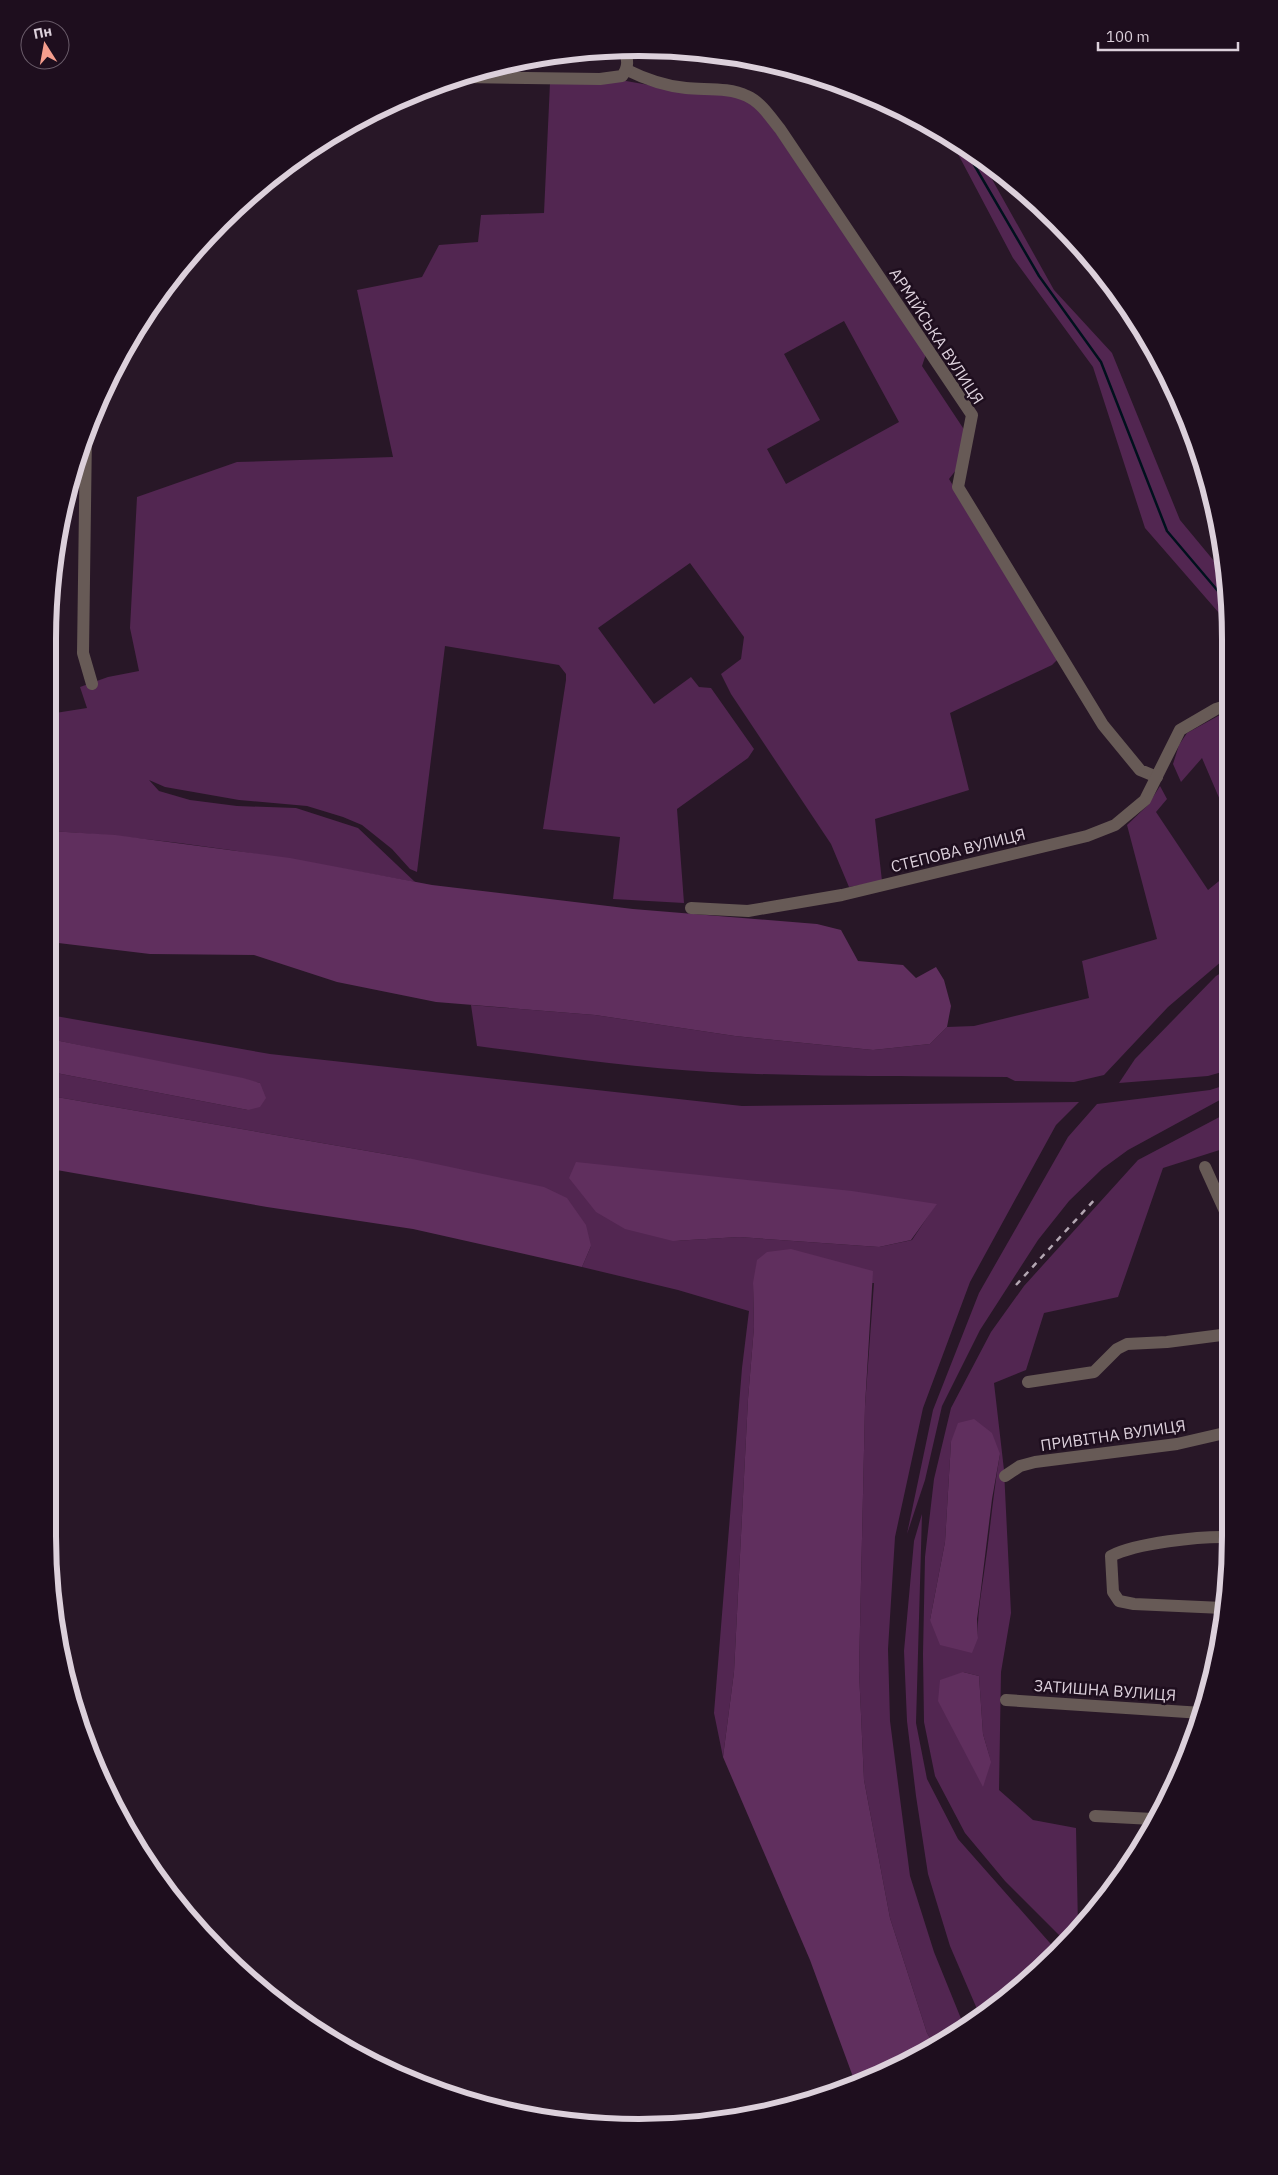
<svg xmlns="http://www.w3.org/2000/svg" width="1278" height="2175" font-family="'IBM Plex Sans',sans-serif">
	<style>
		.green { fill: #522651; fill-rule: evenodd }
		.forest { fill: #602f5e }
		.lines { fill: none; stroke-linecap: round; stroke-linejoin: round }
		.stream { stroke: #00111d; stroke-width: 2.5 }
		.minor { stroke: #675a56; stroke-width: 12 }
		.rail { stroke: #b4a7b3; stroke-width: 2.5; stroke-dasharray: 6 6; stroke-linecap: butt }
		.labels { text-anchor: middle; stroke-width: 5; stroke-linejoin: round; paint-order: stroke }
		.street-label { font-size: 16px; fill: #dcd0db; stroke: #1e0e1e }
		.rim { fill: none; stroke: #dcd0db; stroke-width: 6 }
	</style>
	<rect width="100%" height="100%" fill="#281727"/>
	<g class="green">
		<path d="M 626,81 L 672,89 L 740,97 L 761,111 L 927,351 L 922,366 L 965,431 L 956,470 L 949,479 L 1059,658 L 1052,665 L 950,713 L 969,790 L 875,819 L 882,881 L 849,887 L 831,844 L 731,694 L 721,674 L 741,659 L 744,637 L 690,563 L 598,628 L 654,704 L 691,677 L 699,687 L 711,688 L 754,749 L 748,758 L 677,809 L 684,903 L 613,899 L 620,837 L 543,829 L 566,680 L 566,674 L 559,665 L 445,646 L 417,872 L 410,869 L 392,849 L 362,825 L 343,817 L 307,806 L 239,800 L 165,787 L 149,780 L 159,791 L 190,800 L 237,806 L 296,808 L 358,828 L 415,882 C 294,859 173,838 50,831 L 49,714 L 87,708 L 80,687 L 108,677 L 139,671 L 130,628 L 137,497 L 237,462 L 393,457 L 357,290 L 422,277 L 439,245 L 478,242 L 481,215 L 544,213 L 550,83 ZM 844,321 L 899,422 L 786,484 L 767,449 L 820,420 L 784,354 Z"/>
		<polygon points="949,137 979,156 1054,290 1112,353 1180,520 1224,573 1229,600 1229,678 1219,613 1145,528 1093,367 1013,258"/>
		<polygon points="1229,710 1229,821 1202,758 1181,782 1173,764 1179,745 1187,733"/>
		<path d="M 1160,786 L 1167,799 L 1156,812 L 1208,890 L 1229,873 L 1229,955 L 1168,1007 L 1104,1075 L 1074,1082 L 1015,1081 L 1007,1077 C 908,1076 810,1077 711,1072 C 632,1068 554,1056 477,1046 L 471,1005 L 595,1015 L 735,1036 L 873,1050 L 930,1044 L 947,1027 L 974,1026 L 1089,998 L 1082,961 L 1157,939 L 1127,825 L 1148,805 Z"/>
		<polygon points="1229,968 1229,1070 1208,1076 1119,1083 1135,1059 1216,976"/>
		<path d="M 50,1015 L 270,1054 L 742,1106 L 1079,1102 L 1056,1125 L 970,1282 L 923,1408 L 895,1537 L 888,1649 L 890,1721 L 910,1876 L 934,1952 L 964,2026 L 933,2043 L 927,2033 L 890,1918 L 864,1780 L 859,1671 L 865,1406 L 874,1283 L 753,1283 L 754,1327 L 748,1399 L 734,1672 L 723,1757 L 714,1713 L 742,1368 L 749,1311 L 678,1290 L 582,1267 L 591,1246 L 408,1158 L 51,1096 L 51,1072 L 248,1110 L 260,1083 L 50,1039 ZM 936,1204 L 912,1240 L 879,1247 L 739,1237 L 673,1241 Z"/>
		<polygon points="1229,1084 1229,1095 1128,1150 1102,1169 1069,1201 1038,1240 980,1330 942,1406 925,1480 907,1534 933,1410 979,1293 1068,1137 1097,1104 1210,1090"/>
		<path d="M 1229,1112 L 1229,1147 L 1163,1168 L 1118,1297 L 1044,1313 L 1026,1370 L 994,1383 L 1004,1470 L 1011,1613 L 1001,1672 L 999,1790 L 1033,1820 L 1076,1828 L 1078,1927 L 1082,1928 L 1066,1942 L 1005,1881 L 965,1833 L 935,1776 L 924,1722 L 923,1654 L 925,1557 L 934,1479 L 951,1408 L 991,1332 L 1024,1286 L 1138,1160 ZM 951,1442 L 1000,1454 C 993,1494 990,1533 984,1573 C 981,1595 977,1616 978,1638 L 930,1620 L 945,1542 ZM 963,1672 L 979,1676 L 983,1734 L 991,1762 Z"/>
		<polygon points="922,1514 916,1723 927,1779 958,1839 1057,1951 999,2005 980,2016 950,1946 928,1874 916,1796 907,1721 904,1651 914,1541"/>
	</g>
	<g class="forest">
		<polygon points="50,831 115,835 290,858 432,885 633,909 817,924 841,930 858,961 903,965 916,978 936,967 944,980 951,1006 947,1027 930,1044 873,1050 735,1036 595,1015 436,1002 337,982 254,955 150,954 50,942"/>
		<polygon points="50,1039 243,1078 260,1083 266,1098 260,1107 248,1110 51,1072"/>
		<polygon points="51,1096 408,1158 544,1187 567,1198 586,1225 591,1246 582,1267 413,1229 267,1207 51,1169"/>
		<polygon points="576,1162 852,1191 937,1204 911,1240 879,1247 739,1237 673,1241 625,1229 596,1212 569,1178"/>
		<polygon points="791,1249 873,1271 865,1406 859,1671 864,1780 890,1918 927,2033 933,2043 865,2083 856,2085 810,1960 723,1757 734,1672 748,1399 754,1327 753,1283 757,1260 767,1252"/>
		<polygon points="974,1419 992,1433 1000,1454 992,1499 980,1597 977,1619 978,1638 972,1653 940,1645 930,1620 945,1542 951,1442 958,1423"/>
		<polygon points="963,1672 979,1676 983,1734 991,1762 983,1787 938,1701 940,1680"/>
	</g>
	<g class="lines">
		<polyline class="stream" points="962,144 1039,276 1101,362 1167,531 1229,604"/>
		<g class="minor">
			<path d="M 627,70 C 645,79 665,86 686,88 C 705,90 729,87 747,96 C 761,102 771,118 780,129 L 972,415 L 958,487 L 1103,725 L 1140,770 L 1157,777"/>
			<path d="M 464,77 L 600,79 L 622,76 C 629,67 628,60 624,49"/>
			<polyline points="86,434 83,653 92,684"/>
			<polyline points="691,908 748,911 842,895 1087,836 1115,825 1145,800 1180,730 1216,709 1229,705"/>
			<polyline points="1205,1167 1229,1220"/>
			<polyline points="1028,1382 1094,1372 1117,1349 1127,1344 1167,1342 1229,1334"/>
			<polyline points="1005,1476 1020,1466 1035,1462 1177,1444 1229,1432"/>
			<path d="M 1223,1608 L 1134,1604 L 1119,1601 L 1113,1592 L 1111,1556 C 1136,1543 1200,1536 1229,1537"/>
			<polyline points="1006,1700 1202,1713"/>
			<polyline points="1095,1816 1153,1819"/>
		</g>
		<polyline class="rail" points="1016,1285 1097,1197"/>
	</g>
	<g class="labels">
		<g class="street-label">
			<text transform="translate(937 336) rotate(57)" y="6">АРМІЙСЬКА ВУЛИЦЯ</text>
			<text transform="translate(958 850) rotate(-14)" y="6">СТЕПОВА ВУЛИЦЯ</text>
			<text transform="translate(1113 1435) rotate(-8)" y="6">ПРИВІТНА ВУЛИЦЯ</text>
			<text transform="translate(1105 1690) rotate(4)" y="6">ЗАТИШНА ВУЛИЦЯ</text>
		</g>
	</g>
	<path d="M0 0H1278V2175H0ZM639 56H639A583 583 0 0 1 1222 639V1536A583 583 0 0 1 639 2119H639A583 583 0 0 1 56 1536V639A583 583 0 0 1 639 56Z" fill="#1e0e1e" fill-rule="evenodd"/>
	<path class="rim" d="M639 56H639A583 583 0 0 1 1222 639V1536A583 583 0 0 1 639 2119H639A583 583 0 0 1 56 1536V639A583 583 0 0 1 639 56Z"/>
	<g transform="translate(45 45) rotate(349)"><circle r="24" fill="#1e0e1e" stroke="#6a5c6a"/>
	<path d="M0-4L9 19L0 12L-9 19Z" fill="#f49d8d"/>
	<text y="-8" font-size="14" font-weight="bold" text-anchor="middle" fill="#dcd0db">Пн</text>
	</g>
	<path d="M1098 42v8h140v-8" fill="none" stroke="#dcd0db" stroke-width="2.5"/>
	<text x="1106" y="42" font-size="15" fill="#dcd0db" stroke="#1e0e1e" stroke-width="4" paint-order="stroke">100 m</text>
</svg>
